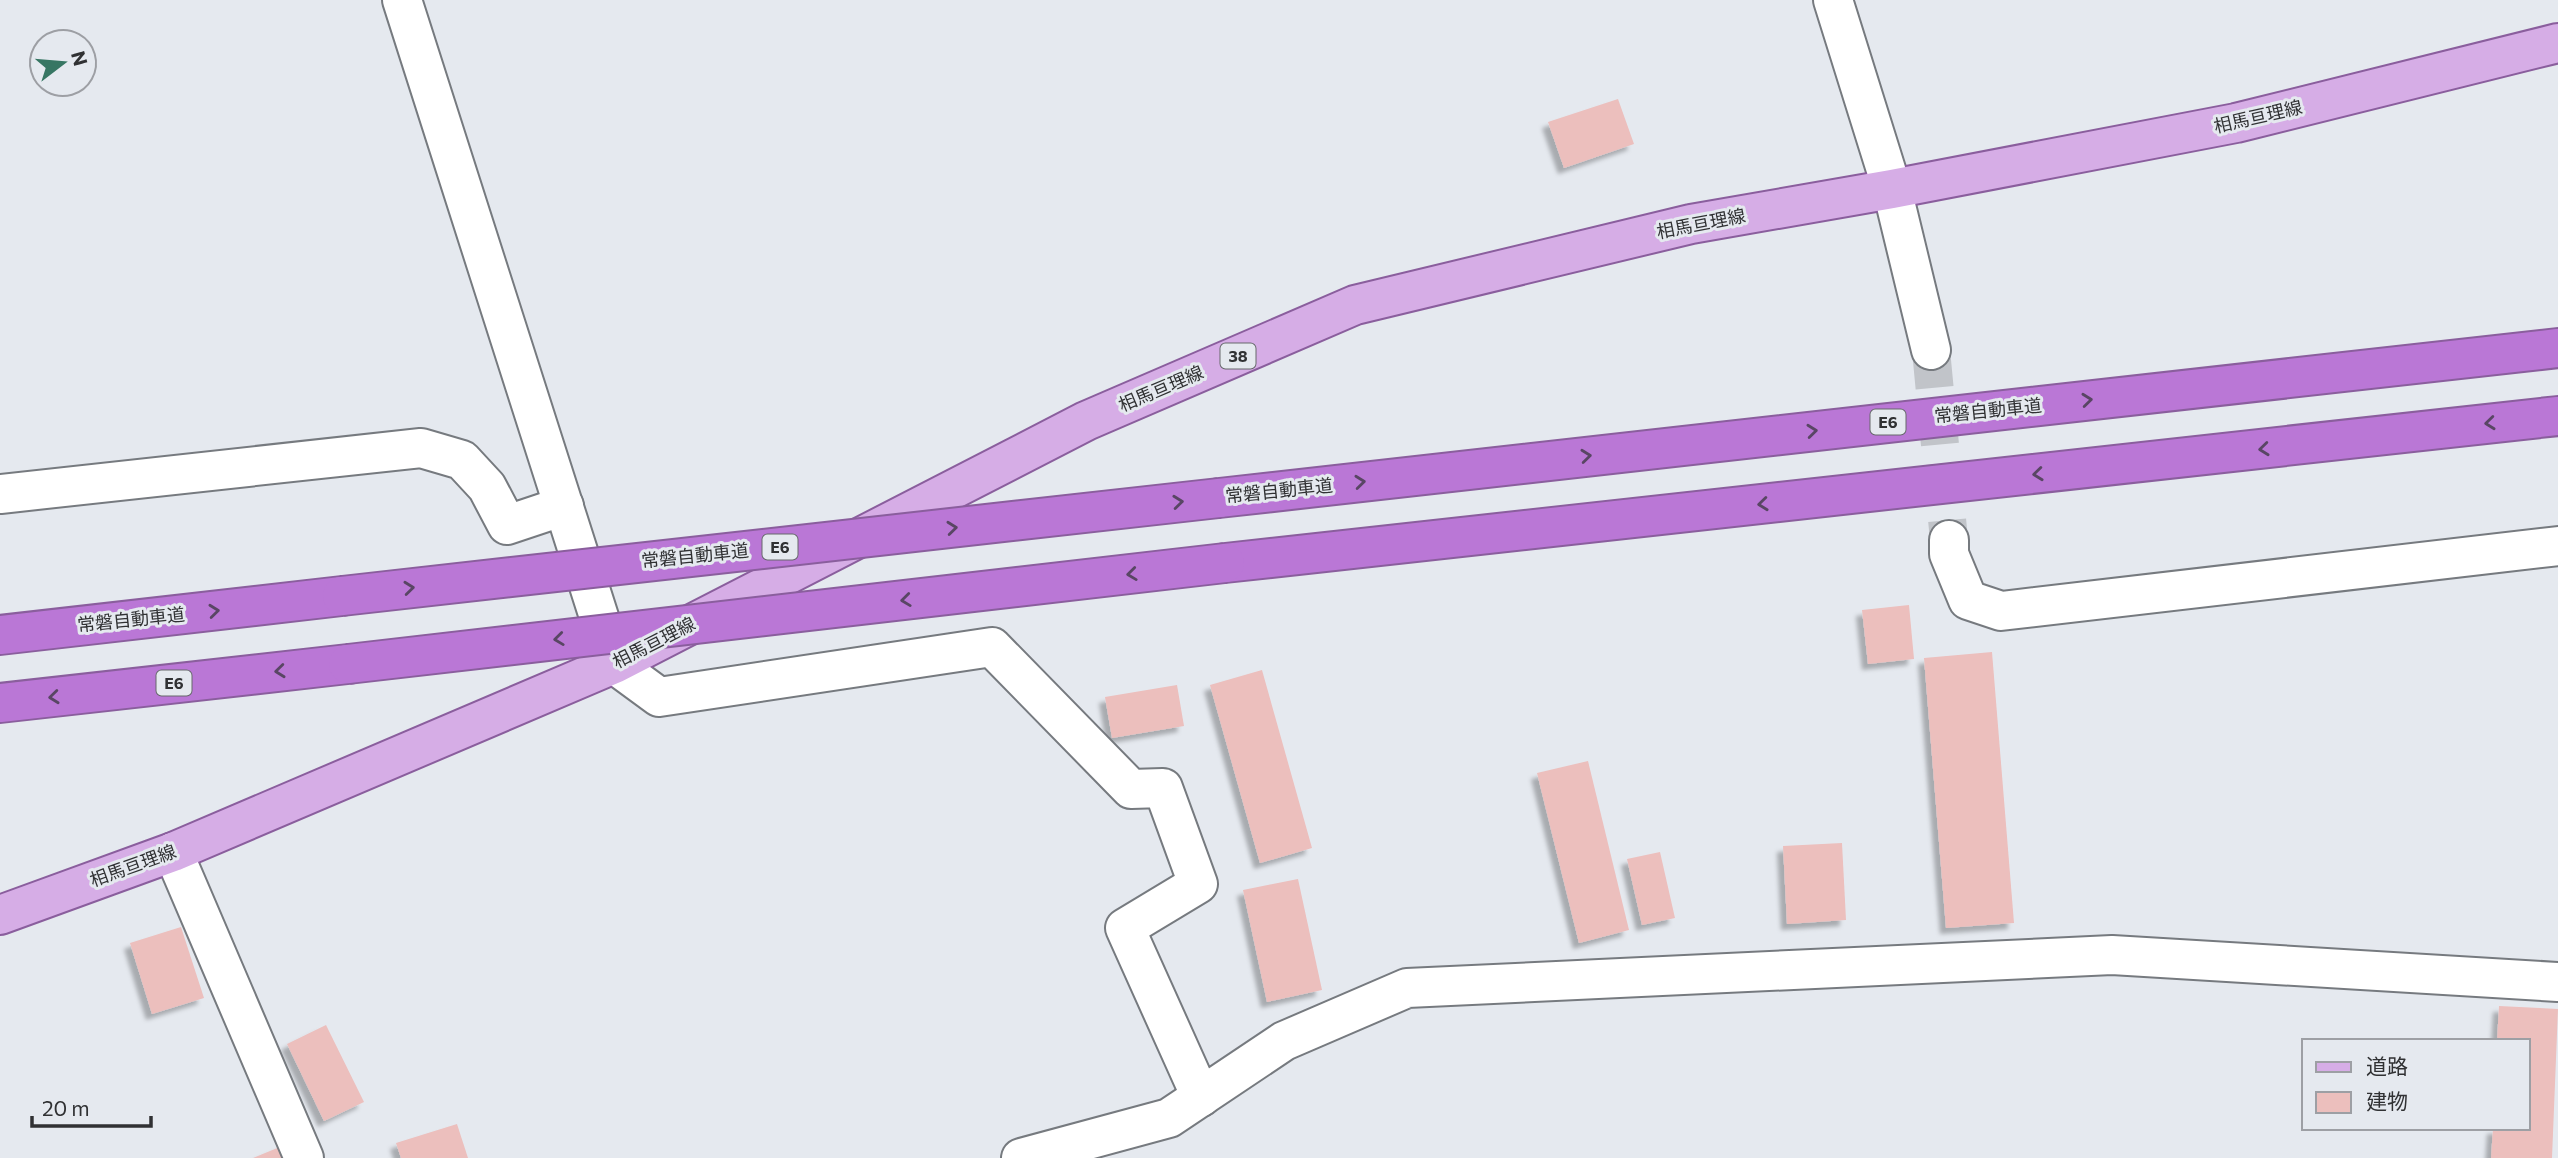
<svg xmlns="http://www.w3.org/2000/svg" width="2558" height="1158" font-family="Commissioner,'Noto Sans JP',sans-serif">
	<style>
		.building { fill: #ecbfbd; filter: url(#shadow) }
		.lines { fill: none; stroke-linecap: round; stroke-linejoin: round }
		.minor-tunnel { stroke: #c1c4c9; stroke-width: 38; stroke-dasharray: 38 19; stroke-linecap: butt }
		.minor-casing { stroke: #767a7f; stroke-width: 42 }
		.major-casing { stroke: #8a5e9d; stroke-width: 42 }
		.highway-casing { stroke: #8a5e9d; stroke-width: 42 }
		.minor { stroke: #fff; stroke-width: 38 }
		.major { stroke: #d6ade6; stroke-width: 38 }
		.highway { stroke: #ba77d6; stroke-width: 38 }
		.highway-bridge-casing { stroke: #8a5e9d; stroke-width: 42; stroke-linecap: butt }
		.highway-bridge { stroke: #ba77d6; stroke-width: 38 }
		.oneway { stroke: #594664 }
		.labels { text-anchor: middle; stroke-width: 6; stroke-linejoin: round; paint-order: stroke }
		.shield { fill: #e5e9ef; stroke: #66686b; stroke-width: 2 }
		.shield-label { font-size: 16px; font-weight: bold; fill: #303133 }
		.street-label { font-size: 18px; fill: #303133; stroke: #e5e9ef }
	</style>
	<defs>
		<filter id="shadow"><feDropShadow dx="-6" dy="6" stdDeviation="2" flood-color="#0004"/></filter>
	</defs>
	<rect width="100%" height="100%" fill="#e5e9ef"/>
	<g class="building">
		<polygon points="1618,99 1634,144 1564,168 1548,122"/>
		<polygon points="1909,605 1914,659 1868,664 1862,610"/>
		<polygon points="1992,652 2014,923 1946,928 1924,658"/>
		<polygon points="1262,670 1312,848 1260,863 1210,685"/>
		<polygon points="1177,685 1184,726 1112,738 1105,697"/>
		<polygon points="1588,761 1629,930 1579,943 1537,773"/>
		<polygon points="1842,843 1846,920 1787,924 1783,846"/>
		<polygon points="1660,852 1675,918 1642,925 1627,859"/>
		<polygon points="1298,879 1322,990 1267,1002 1243,890"/>
		<polygon points="181,927 204,998 152,1014 130,943"/>
		<polygon points="2499,1006 2558,1009 2552,1158 2491,1158 2493,1128 2528,1128 2528,1041 2497,1041"/>
		<polygon points="326,1025 364,1102 324,1121 287,1044"/>
		<polygon points="457,1124 468,1158 401,1158 396,1143"/>
		<polygon points="287,1144 292,1158 253,1158"/>
	</g>
	<g class="lines">
		<polyline class="minor-tunnel" points="1931,350 1949,540"/>
		<g class="minor-casing">
			<g id="minor">
				<polyline points="402,0 614,664 659,697 992,647 1131,789 1163,788 1198,884 1125,928 1201,1097"/>
				<polyline points="1833,0 1892,189 1931,350"/>
				<polyline points="0,494 421,448 462,460 487,487 507,525 564,506"/>
				<polyline points="1949,540 1949,554 1968,600 2001,611 2558,546"/>
				<polyline points="173,852 304,1158"/>
				<polyline points="1021,1158 1169,1118 1284,1041 1407,988 2112,955 2558,982"/>
			</g>
		</g>
		<g class="major-casing">
			<polyline id="major" points="0,915 173,852 614,664 1086,421 1355,305 1691,224 1892,189 2236,123 2558,43"/>
		</g>
		<g class="highway-casing">
			<g id="highway">
				<polyline points="1219,498 2558,348"/>
				<polyline points="1225,563 2558,416"/>
				<polyline points="0,635 342,596"/>
				<polyline points="0,703 348,664"/>
			</g>
		</g>
		<use href="#minor" class="minor"/>
		<use href="#major" class="major"/>
		<use href="#highway" class="highway"/>
		<g class="highway-bridge-casing">
			<g id="highway-bridge">
				<polyline points="342,596 1219,498"/>
				<polyline points="348,664 1225,563"/>
			</g>
		</g>
		<use href="#highway-bridge" class="highway-bridge"/>
	</g>
	<defs><path id="oneway-chevron" d="M-2-3.5L2.5 0L-2 3.5" fill="none" stroke-width="1.6" stroke-linecap="round" stroke-linejoin="round" transform="scale(1.75)"/></defs>
	<g class="oneway">
		<use href="#oneway-chevron" transform="translate(2087 400) rotate(-6)"/>
		<use href="#oneway-chevron" transform="translate(2490 423) rotate(174)"/>
		<use href="#oneway-chevron" transform="translate(1812 431) rotate(-6)"/>
		<use href="#oneway-chevron" transform="translate(2264 449) rotate(174)"/>
		<use href="#oneway-chevron" transform="translate(1586 456) rotate(-6)"/>
		<use href="#oneway-chevron" transform="translate(2038 474) rotate(174)"/>
		<use href="#oneway-chevron" transform="translate(1360 482) rotate(-6)"/>
		<use href="#oneway-chevron" transform="translate(1178 502) rotate(-6)"/>
		<use href="#oneway-chevron" transform="translate(1763 504) rotate(174)"/>
		<use href="#oneway-chevron" transform="translate(952 528) rotate(-6)"/>
		<use href="#oneway-chevron" transform="translate(1132 574) rotate(173)"/>
		<use href="#oneway-chevron" transform="translate(409 588) rotate(-6)"/>
		<use href="#oneway-chevron" transform="translate(906 600) rotate(173)"/>
		<use href="#oneway-chevron" transform="translate(214 611) rotate(-6)"/>
		<use href="#oneway-chevron" transform="translate(559 639) rotate(173)"/>
		<use href="#oneway-chevron" transform="translate(280 671) rotate(174)"/>
		<use href="#oneway-chevron" transform="translate(54 697) rotate(174)"/>
	</g>
	<g class="labels">
		<g class="shield">
			<rect x="1220.5" y="343.5" width="35" height="25" rx="5"/>
			<rect x="1870.5" y="409.5" width="35" height="25" rx="5"/>
			<rect x="762.5" y="534.5" width="35" height="25" rx="5"/>
			<rect x="156.5" y="670.5" width="35" height="25" rx="5"/>
		</g>
		<g class="shield-label">
			<text x="1238" y="362">38</text>
			<text x="1888" y="428">E6</text>
			<text x="780" y="553">E6</text>
			<text x="174" y="689">E6</text>
		</g>
		<g class="street-label">
			<text transform="translate(2258 117) rotate(-13)" y="6">相馬亘理線</text>
			<text transform="translate(1701 224) rotate(-11)" y="6">相馬亘理線</text>
			<text transform="translate(1161 389) rotate(-23)" y="6">相馬亘理線</text>
			<text transform="translate(1988 411) rotate(-6)" y="6">常磐自動車道</text>
			<text transform="translate(1279 491) rotate(-6)" y="6">常磐自動車道</text>
			<text transform="translate(695 556) rotate(-6)" y="6">常磐自動車道</text>
			<text transform="translate(131 620) rotate(-6)" y="6">常磐自動車道</text>
			<text transform="translate(654 643) rotate(-27)" y="6">相馬亘理線</text>
			<text transform="translate(133 866) rotate(-20)" y="6">相馬亘理線</text>
		</g>
	</g>
	<rect x="2302" y="1039" width="228" height="91" fill="#e5e9ef" stroke="#9d9fa4" stroke-width="2"/>
	<rect x="2316" y="1062" width="35" height="10" fill="#d6ade6" stroke="#9d9fa4" stroke-width="2"/>
	<text x="2366" y="1074" font-size="21" fill="#303133">道路</text>
	<rect x="2316" y="1092" width="35" height="21" fill="#ecbfbd" stroke="#9d9fa4" stroke-width="2"/>
	<text x="2366" y="1109" font-size="21" fill="#303133">建物</text>
	<g transform="translate(63 63) rotate(74)"><circle r="33" fill="#e5e9ef" stroke="#9d9fa4" stroke-width="2"/>
	<path d="M0-5L12 26L0 18L-12 26Z" fill="#377663"/>
	<text y="-10" font-size="19" font-weight="bold" text-anchor="middle" fill="#303133">N</text>
	</g>
	<path d="M32 1116v10h119v-10" fill="none" stroke="#303133" stroke-width="3.5"/>
	<text x="42" y="1116" font-size="21" fill="#303133" stroke="#e5e9ef" stroke-width="5" paint-order="stroke">20 m</text>
</svg>
